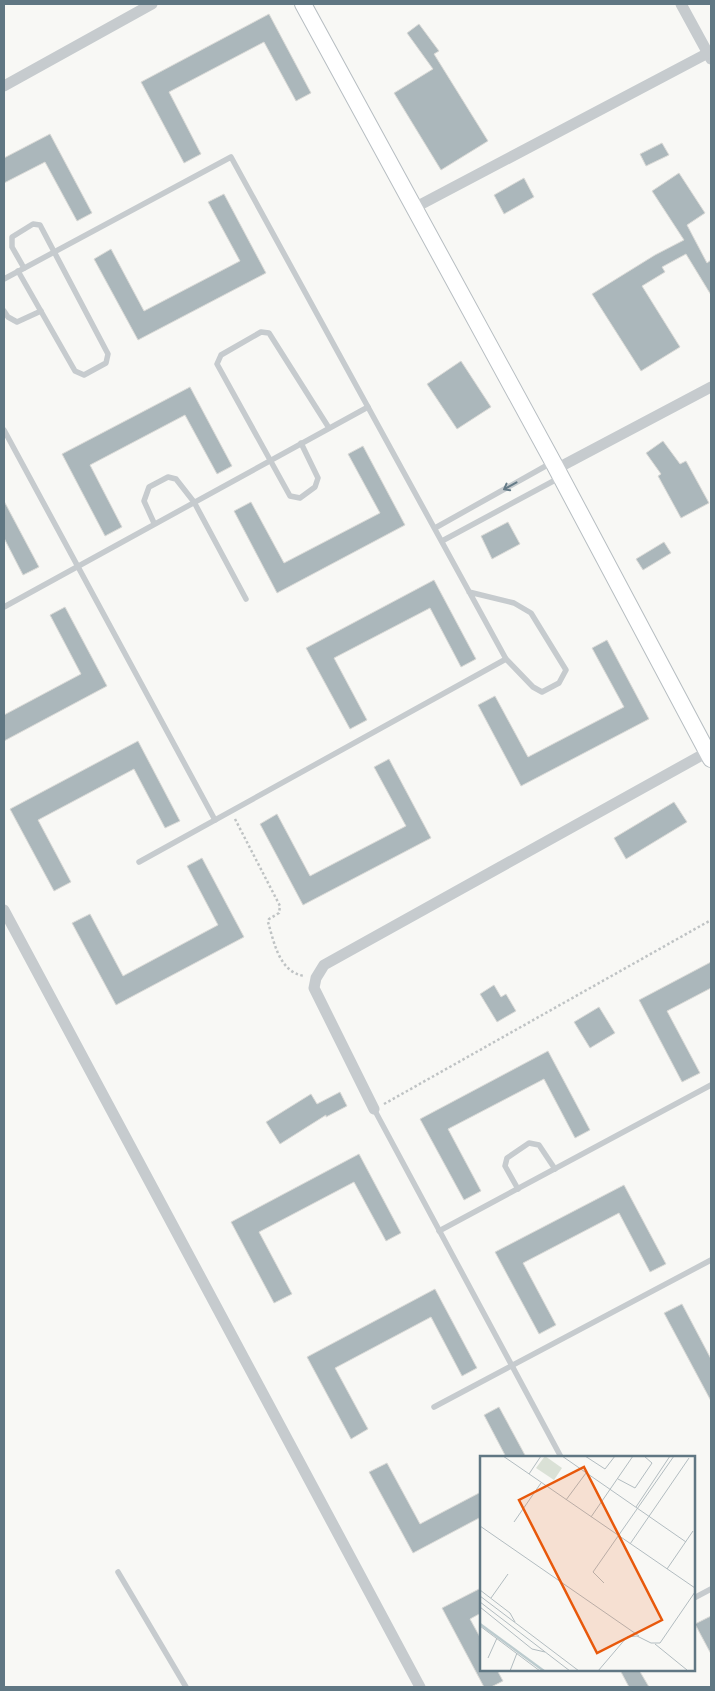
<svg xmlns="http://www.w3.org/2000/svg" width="715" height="1691" font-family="Overpass,sans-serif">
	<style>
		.building { fill: #abb7bb; stroke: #dadad7 }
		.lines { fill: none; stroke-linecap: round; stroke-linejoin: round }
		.secondary-casing { stroke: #b7bec2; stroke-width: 18 }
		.path { stroke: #bfc3c4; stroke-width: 2.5; stroke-dasharray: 2.5 2.5; stroke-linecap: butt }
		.lane { stroke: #c6cbce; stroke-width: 5.5 }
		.street { stroke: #c6cbce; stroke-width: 11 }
		.secondary { stroke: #fff; stroke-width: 16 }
		.oneway { stroke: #657b87 }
		.inset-river { fill: none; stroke: #bccbce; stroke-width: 2.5 }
		.inset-road { fill: none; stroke: #b2bcc0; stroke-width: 1 }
		.view { fill: #e8590c; fill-opacity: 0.15; stroke: #e8590c; stroke-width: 2.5 }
		.inset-edge { fill: none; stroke: #607783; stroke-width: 2.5 }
	</style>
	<rect width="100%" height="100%" fill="#f8f8f5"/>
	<g class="building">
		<polygon points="269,14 311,93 296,101 264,42 169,92 201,154 184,163 141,82"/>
		<polygon points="419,24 439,51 434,54 488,141 441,170 394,93 433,69 407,33"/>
		<polygon points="50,134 92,213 77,221 45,162 4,183 4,158"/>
		<polygon points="662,143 669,155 646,166 640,154"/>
		<polygon points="679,173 705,213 687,225 707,263 711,260 711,295 686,254 662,267 665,272 642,286 680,347 641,371 592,294 655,255 684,240 652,191"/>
		<polygon points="524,178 534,197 504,214 494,195"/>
		<polygon points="224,194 266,273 138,340 94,259 111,249 144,311 240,261 208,202"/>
		<polygon points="461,361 491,407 457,429 427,384"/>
		<polygon points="190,387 232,466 217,474 185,415 90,465 122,527 105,536 62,454"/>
		<polygon points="663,441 680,464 686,461 709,503 681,518 658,476 661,474 646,453"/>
		<polygon points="363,446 405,525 277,593 234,511 251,502 284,563 380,513 348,454"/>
		<polygon points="4,501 39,567 23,575 4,538"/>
		<polygon points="508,522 520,544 492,559 481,536"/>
		<polygon points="664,542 671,553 643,570 636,559"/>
		<polygon points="434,580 476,659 461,667 430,608 334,658 367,720 350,729 306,648"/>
		<polygon points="65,607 107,686 4,741 4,715 81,674 50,615"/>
		<polygon points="607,640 649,719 521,786 478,705 495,696 528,757 624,707 592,648"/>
		<polygon points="138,741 180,821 165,828 134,769 38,820 71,882 54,891 10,809"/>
		<polygon points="389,759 431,838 303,905 260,824 277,814 310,876 406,826 374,767"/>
		<polygon points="674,802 687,822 626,859 614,838"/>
		<polygon points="202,858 244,937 116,1005 72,923 90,914 123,976 218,925 187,866"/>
		<polygon points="711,962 711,988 667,1011 700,1073 682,1082 639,1000"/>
		<polygon points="494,985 501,997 506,994 516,1011 497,1022 480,994"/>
		<polygon points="599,1007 615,1033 590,1048 574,1022"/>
		<polygon points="548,1051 590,1130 575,1138 544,1079 448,1129 481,1191 464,1200 420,1119"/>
		<polygon points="340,1092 347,1106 326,1117 326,1115 280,1144 266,1122 311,1094 317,1104"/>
		<polygon points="359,1154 401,1233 386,1241 354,1182 259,1232 292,1294 274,1303 231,1222"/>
		<polygon points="624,1185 666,1264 650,1272 619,1213 523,1263 556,1325 539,1334 495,1252"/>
		<polygon points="435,1289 477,1368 462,1376 431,1317 335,1368 368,1429 351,1439 307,1357"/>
		<polygon points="682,1304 711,1359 711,1401 664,1313"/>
		<polygon points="499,1407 526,1457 506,1457 484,1415"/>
		<polygon points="387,1463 420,1524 481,1492 481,1517 413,1553 369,1472"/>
		<polygon points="481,1588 481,1613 470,1619 481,1639 481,1670 497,1670 503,1681 491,1687 484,1687 442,1608"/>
		<polygon points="711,1616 711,1654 695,1624"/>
		<polygon points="620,1670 639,1670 649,1687 629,1687"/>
	</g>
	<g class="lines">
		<g class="secondary-casing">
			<polyline id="secondary" points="303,4 553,462 711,759"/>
		</g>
		<g class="path">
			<path d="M 235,819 L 280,906 L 279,913 L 269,919 L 268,922 C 274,942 279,972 304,976"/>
			<polyline points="384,1104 711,920"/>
		</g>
		<g class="lane">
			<polyline points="18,271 75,371 84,375 106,363 108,354 40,225 33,224 12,237 12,247 24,268"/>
			<polyline points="4,279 231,157 506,659 533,687 542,692 559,683 566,670 531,613 514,603 469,592"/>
			<polyline points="4,311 8,317 17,322 41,311"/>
			<polyline points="4,430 215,820"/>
			<polyline points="301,443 318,478 315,487 300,498 290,496 217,364 221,355 261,332 269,333 329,428"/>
			<polyline points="154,523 144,501 149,487 168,477 176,479 194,502 246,599"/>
			<polyline points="435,528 551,463"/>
			<polyline points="442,541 559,478"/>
			<polyline points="4,607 368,407"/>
			<polyline points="139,862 506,659"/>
			<polyline points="374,1109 561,1457"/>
			<polyline points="518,1189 505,1166 507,1158 529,1143 539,1145 555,1169"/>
			<polyline points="439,1231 711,1085"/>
			<polyline points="434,1407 711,1260"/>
			<polyline points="118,1572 186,1687"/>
			<polyline points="694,1598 711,1589"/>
		</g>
		<g class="street">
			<polyline points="681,4 711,59"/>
			<polyline points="4,86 152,4"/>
			<polyline points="414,208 708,53"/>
			<polyline points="556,469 711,387"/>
			<polyline points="4,910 420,1687"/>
			<polyline points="374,1109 314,988 316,978 324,965 711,750"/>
		</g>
		<use href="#secondary" class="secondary"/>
	</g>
	<defs><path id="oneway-shaft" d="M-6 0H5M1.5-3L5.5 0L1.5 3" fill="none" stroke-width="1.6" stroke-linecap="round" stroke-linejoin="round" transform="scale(1.25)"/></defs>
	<use class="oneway" href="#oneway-shaft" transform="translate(510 486) rotate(151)"/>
	<g transform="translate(480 1456)">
		<rect width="215" height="215" fill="#f8f8f5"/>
		<path d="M 65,0 L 82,12 L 74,24 L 56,12 Z" fill="#dae1d6"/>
		<path class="inset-river" d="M 0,168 L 64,215"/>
		<path class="inset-road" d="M 23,0 L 215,132M 82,0 L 206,86M 105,0 L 125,13 L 135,0M 49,18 L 61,0M 138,23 L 155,32 L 172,7 L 164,0M 86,44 L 106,17M 156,51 L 190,0M 111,61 L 153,0M 34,66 L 61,27M 0,70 L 159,180M 150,88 L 209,2M 187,113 L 213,75M 124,127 L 113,116 L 194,0M 0,134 L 30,157 L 35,166M 0,140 L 99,215M 11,142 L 28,118M 0,146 L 90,215M 0,151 L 52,193 L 65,196M 0,170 L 60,215M 175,188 L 207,214M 8,202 L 17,182M 30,215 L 37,197M 118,215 L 147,181 L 157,180 L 171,187 L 180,187 L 215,136"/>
		<path class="view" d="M 104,11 L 182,164 L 117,197 L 39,44 Z"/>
		<rect width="215" height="215" class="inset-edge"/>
	</g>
	<rect width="715" height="1691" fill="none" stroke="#607783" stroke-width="10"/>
</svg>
